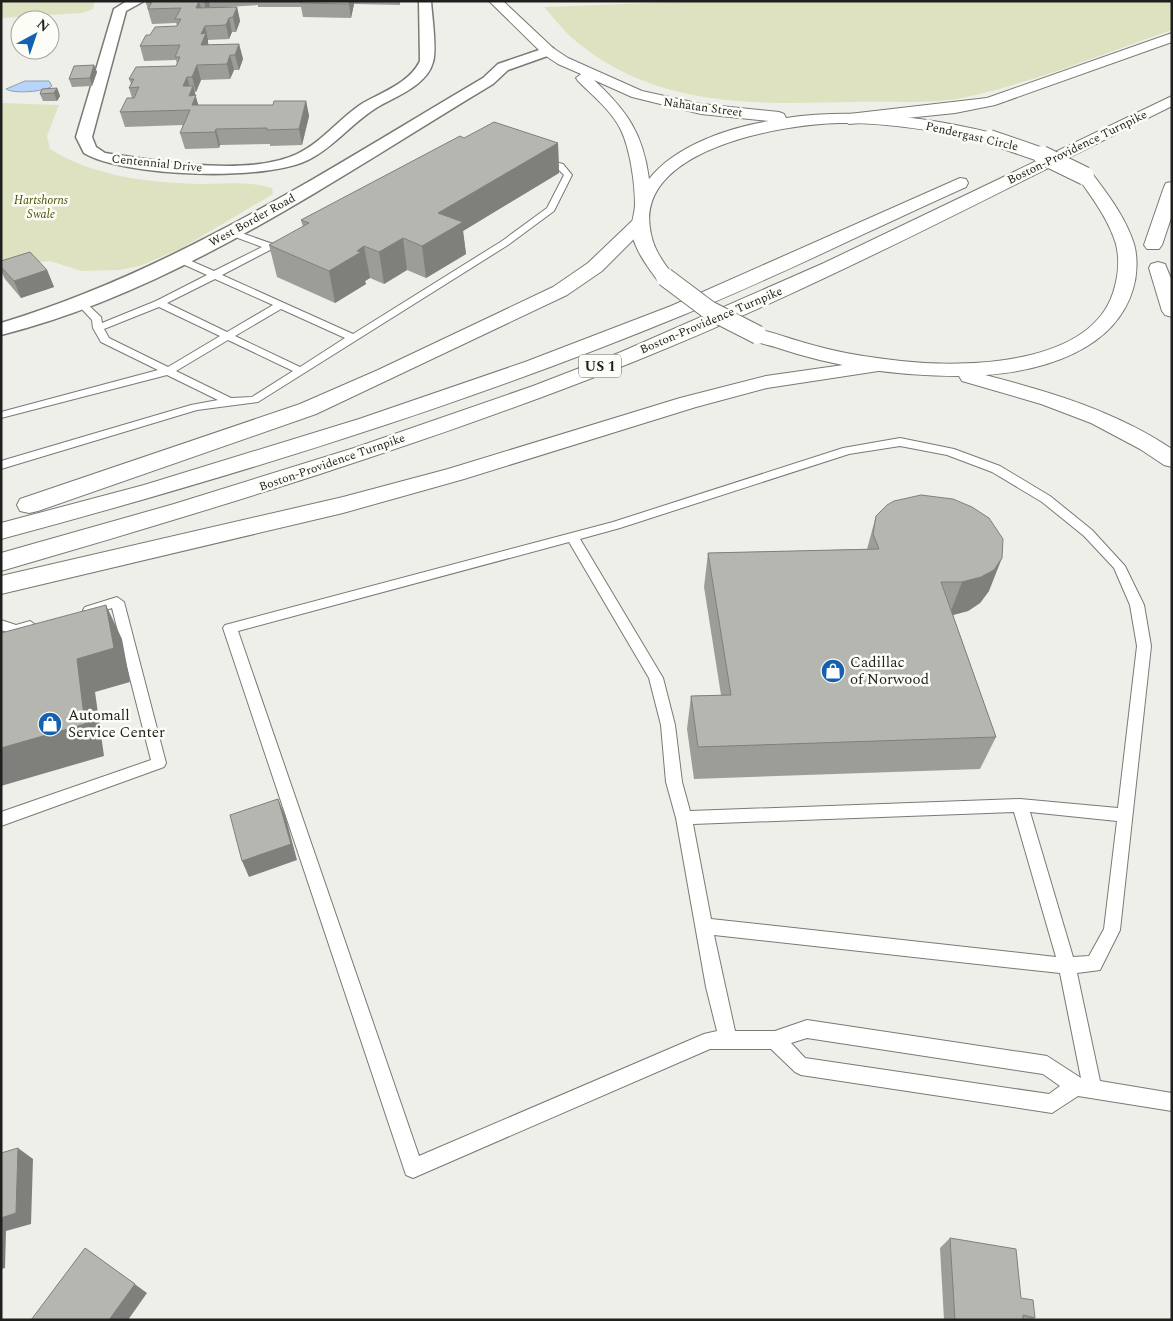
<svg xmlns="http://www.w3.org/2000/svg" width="1173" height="1321" font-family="Spectral,serif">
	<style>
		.green { fill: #dfe2c1 }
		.water { fill: #b8d5f9; stroke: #8a9fb7 }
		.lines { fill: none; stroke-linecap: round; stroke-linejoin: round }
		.service-casing { stroke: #797a75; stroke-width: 2 }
		.minor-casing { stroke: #797a75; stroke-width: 3 }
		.secondary-casing { stroke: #797a75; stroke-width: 2 }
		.primary-casing { stroke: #797a75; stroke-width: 2 }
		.service { fill: #fff; fill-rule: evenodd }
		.minor { fill: #fff; fill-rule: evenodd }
		.secondary { fill: #fff; fill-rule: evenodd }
		.primary { fill: #fff; fill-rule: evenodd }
		.secondary-bridge-far1-casing { stroke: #797a75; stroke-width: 16; stroke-linecap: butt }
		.secondary-bridge-casing { stroke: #797a75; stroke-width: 20; stroke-linecap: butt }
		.secondary-bridge-far1 { stroke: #fff; stroke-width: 14 }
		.secondary-bridge { stroke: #fff; stroke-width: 18 }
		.wall { fill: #9d9d98 }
		.shaded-wall { fill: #7f7f7c }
		.building { fill: #b6b6b1; stroke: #7f7f7c }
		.labels { text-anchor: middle; stroke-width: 5; stroke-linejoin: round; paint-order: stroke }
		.far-street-label { font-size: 12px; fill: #1f201e; stroke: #fcfdf7 }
		.far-park-label { font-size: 12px; font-style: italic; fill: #4b4e03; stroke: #fcfdf7 }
		.shield { fill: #fcfdf7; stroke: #61625f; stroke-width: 1 }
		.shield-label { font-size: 14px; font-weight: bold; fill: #1f201e }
		.poi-label { font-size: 15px; fill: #1f201e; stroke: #fcfdf7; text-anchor: start }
	</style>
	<rect width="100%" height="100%" fill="#efefea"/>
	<g class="green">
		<polygon points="1,1 95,1 93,9 82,13 1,18"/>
		<path d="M 703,1 L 1172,1 L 1172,30 C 1106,53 1040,80 971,96 C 934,105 893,101 855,102 C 753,104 655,109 572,38 C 562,29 553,17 544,7 Z"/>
		<path d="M 1,103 L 59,105 L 47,136 L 50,149 C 94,177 152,183 203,184 C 227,184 248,181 272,188 L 273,194 L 182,248 L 140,266 L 119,270 L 81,271 L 50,261 L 1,267 Z"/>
	</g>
	<path class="water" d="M 25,81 L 49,81 L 52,86 C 45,92 13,94 6,89 Z"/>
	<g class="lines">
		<g class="service-casing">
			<g id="service">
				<path d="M 538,158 L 563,164 L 572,175 L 554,211 L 508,245 L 258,402 L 197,410 L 1,469 L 1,461 L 191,405 L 218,400 L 167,375 L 1,418 L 1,412 L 158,370 L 101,342 L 93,328 L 92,320 L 78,305 L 78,301 L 84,301 L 101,317 L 102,323 L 156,301 L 207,275 L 176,261 L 176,257 L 182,257 L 214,271 L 262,247 L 227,234 L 226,232 L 230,229 L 293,251 L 283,255 L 270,250 L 222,275 L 353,334 L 502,241 L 547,208 L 564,175 L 557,168 L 538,162 ZM 215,279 L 273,305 L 227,332 L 167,303 ZM 159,307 L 220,336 L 168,367 L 109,338 L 104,329 ZM 281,309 L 345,338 L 300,367 L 235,336 ZM 228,340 L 293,371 L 252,397 L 231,398 L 176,371 Z"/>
				<path d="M 900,438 L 954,449 L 1000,466 L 1050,496 L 1092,530 L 1125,566 L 1144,605 L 1151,646 L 1120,930 L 1100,970 L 1077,973 L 1100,1081 L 1172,1093 L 1172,1111 L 1078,1096 L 1052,1113 L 801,1075 L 795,1072 L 771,1049 L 710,1049 L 413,1178 L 406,1175 L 223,628 L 225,625 L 613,522 L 843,448 ZM 900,446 L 947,455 L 992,472 L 1042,502 L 1084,536 L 1114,568 L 1130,605 L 1137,646 L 1118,808 L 1020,799 L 690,811 L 682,782 L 675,725 L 663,678 L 580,539 L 620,528 L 849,454 ZM 569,542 L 649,678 L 661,725 L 666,782 L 676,818 L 706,987 L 717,1031 L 704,1034 L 419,1156 L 238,631 ZM 1014,812 L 1056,957 L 711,919 L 693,824 ZM 1030,812 L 1117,821 L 1104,929 L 1089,956 L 1073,957 ZM 714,935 L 1060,973 L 1081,1078 L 1047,1056 L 807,1020 L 775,1031 L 735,1031 ZM 807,1038 L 1043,1074 L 1060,1086 L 1049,1094 L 805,1058 L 791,1043 Z"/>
				<polygon points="117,597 124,602 166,763 164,767 1,826 1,812 151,760 112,608 90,615 83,610 85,607"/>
				<polygon points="1,620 16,625 30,621 37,626 35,629 16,635 1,630"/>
			</g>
		</g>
		<g class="minor-casing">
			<g id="minor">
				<path d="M 127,1 L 144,1 L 126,11 L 92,137 L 96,147 L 105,153 C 158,161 248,177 297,154 C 321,143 338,120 360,105 C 381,92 409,84 420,61 L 419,1 L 431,1 C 432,16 437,49 433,62 C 427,86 394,97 376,108 C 352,123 335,146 310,159 C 268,182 124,177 84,153 L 76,137 L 114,9 Z"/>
				<path d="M 548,47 L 553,48 L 555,51 L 553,54 L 508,70 L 493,84 C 340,176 176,291 1,335 L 1,323 C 176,270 327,170 483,78 L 498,64 Z"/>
			</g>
		</g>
		<g class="secondary-casing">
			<g id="secondary">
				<path d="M 489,1 L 503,1 L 553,48 L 568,58 L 642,91 L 701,104 L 779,112 L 784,114 L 786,118 C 855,108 928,117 996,134 L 998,137 L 990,142 C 941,132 890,122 840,123 C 783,124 631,149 651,234 C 654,251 665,264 674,277 L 672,281 L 658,281 C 648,267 636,252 632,234 C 630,223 635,215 635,204 C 635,183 630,149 621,130 C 611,110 593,96 578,81 L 576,78 L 581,74 L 558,64 L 543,54 ZM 594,80 L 632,97 L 701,114 L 769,121 C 728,128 676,145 649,179 C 643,133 627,111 594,80 Z"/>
				<path d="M 1085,171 L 1091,172 C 1108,195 1125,216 1134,244 C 1138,258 1137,276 1133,289 C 1115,350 1043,371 985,375 C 1051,392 1115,411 1172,449 L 1172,467 L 1164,465 L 1140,449 L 1091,423 L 1041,404 L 962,381 L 959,376 C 897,376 834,367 775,347 C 766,344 753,343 748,335 L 751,331 L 758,329 C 779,334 799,342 820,347 C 846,354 874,358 901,361 C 964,368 1089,366 1113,293 C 1118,278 1120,260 1116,244 C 1108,218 1092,198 1077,176 L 1079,172 Z"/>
				<polygon points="1158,262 1165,264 1172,281 1172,317 1165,315 1162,311 1149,268 1151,264"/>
			</g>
		</g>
		<g class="primary-casing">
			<g id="primary">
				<polygon points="1172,33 1172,42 995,105 955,113 849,124 841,119 849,114 987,98"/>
				<path d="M 1172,96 L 1172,106 C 994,194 818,288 633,362 C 427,444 215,509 1,571 L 1,553 L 174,504 L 354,448 L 533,386 L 621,352 L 824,263 Z"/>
				<path d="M 960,178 L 966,179 L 968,183 L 966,187 C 872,229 779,276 683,315 C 462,406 232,477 1,539 L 1,523 L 144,485 L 359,419 L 525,362 L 671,306 Z"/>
				<polygon points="1172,182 1172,215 1162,245 1159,249 1147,249 1144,245 1164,187 1166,183"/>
				<polygon points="638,220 644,221 647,225 644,229 602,271 567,295 392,378 316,414 38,511 29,513 20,511 17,505 20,499 300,404 378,370 553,287 588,263 632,221"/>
				<polygon points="878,360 885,362 888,366 885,370 767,388 696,407 464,479 343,513 1,594 1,576 343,497 448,469 680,398 766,376"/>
			</g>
		</g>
		<use href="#service" class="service"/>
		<use href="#minor" class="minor"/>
		<use href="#secondary" class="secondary"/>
		<use href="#primary" class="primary"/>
		<g class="secondary-bridge-far1-casing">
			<polyline id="secondary-bridge-far1" points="990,137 1045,156"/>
		</g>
		<g class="secondary-bridge-casing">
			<g id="secondary-bridge">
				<polyline points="1042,155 1085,176"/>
				<polyline points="665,277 709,310 758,335"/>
			</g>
		</g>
		<use href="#secondary-bridge-far1" class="secondary-bridge-far1"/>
		<use href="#secondary-bridge" class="secondary-bridge"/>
	</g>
	<g class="wall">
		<polygon points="147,1 400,1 400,5 354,4 351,18 303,17 301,7 258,7 258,5 226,7 237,7 240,21 236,32 232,32 229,39 208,40 208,45 239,44 243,59 239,70 234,70 230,79 201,80 196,92 194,92 198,105 273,105 306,101 309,116 302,145 270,146 270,144 220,145 219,148 185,149 180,133 183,125 125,127 120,112 132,98 129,88 131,84 129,79 176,66 177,64 176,60 144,61 140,46 150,35 177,26 176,23 152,24 146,3"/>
		<polygon points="94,65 97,72 92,86 72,87 69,79"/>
		<polygon points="57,88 60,96 57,101 43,101 40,94"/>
		<polygon points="464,138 558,143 559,173 463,231 466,254 426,278 407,270 384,284 370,278 365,281 366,284 335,303 277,277 269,245 303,227 301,220"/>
		<polygon points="1,261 47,270 54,287 21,298 5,279 1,271"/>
		<polygon points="876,516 989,591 980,603 968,611 953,615 996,737 980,769 694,779 687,729 691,696 721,695 704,587 708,553 867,549"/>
		<polygon points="950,1238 1035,1318 1031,1320 944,1320 940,1248"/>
	</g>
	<g class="shaded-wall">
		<polygon points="199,1 203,15 196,8"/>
		<polygon points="204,1 209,1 210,8 207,15"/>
		<polygon points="349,1 353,1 354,4 351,18 349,4"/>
		<polygon points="237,7 240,21 236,32 233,17"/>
		<polygon points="229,18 232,32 229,39 226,25"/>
		<polygon points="205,26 208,40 208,42 209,48 201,45 201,34"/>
		<polygon points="239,44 243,59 239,70 235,55"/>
		<polygon points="230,55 234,70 230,79 227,64"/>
		<polygon points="94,65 97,72 92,86 90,78"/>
		<polygon points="197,65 201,80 196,92 192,77"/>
		<polygon points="187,77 191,91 193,86 200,111 196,120 183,86"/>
		<polygon points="57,88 60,96 57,101 54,93"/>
		<polygon points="306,101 309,116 302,145 299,129"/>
		<polygon points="216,129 220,145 219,148 215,132"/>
		<polygon points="558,143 559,173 463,231 466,254 426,278 422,246 438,213"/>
		<polygon points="403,238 407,270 384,284 379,252"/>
		<polygon points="364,246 370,278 365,281 366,284 335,303 329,271"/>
		<polygon points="47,270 54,287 21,298 14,281"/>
		<polygon points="1002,558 989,591 980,603 968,611 949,616 962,582"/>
		<polygon points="106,605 122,639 130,682 95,692 104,756 1,786 1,748 77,659"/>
		<polygon points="278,799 285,815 297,860 249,877 242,861"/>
		<polygon points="18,1148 33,1159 31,1224 6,1231 5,1268 1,1269 1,1218"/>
		<polygon points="85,1248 147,1293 128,1320 109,1320"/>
	</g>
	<g class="building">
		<polygon points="147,1 199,1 196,8 237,7 233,17 229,18 226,25 205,26 201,34 206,33 201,45 239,44 235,55 230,55 227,64 197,65 192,77 187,77 183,86 193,86 189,96 196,95 192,105 273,105 274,101 306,101 299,129 267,130 267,128 216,129 215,132 180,133 190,110 120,112 127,98 134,98 139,87 129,88 134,79 129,79 136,67 176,66 180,57 175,57 180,45 140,46 146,35 150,35 155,27 177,26 181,19 175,19 181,8 148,9 152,2 146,3"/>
		<polygon points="301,1 349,1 349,4 300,3"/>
		<polygon points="94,65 90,78 69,79 74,66"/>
		<polygon points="57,88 54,93 40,94 42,89"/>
		<polygon points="494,122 558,143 438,213 463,222 422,246 403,238 379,252 364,246 357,251 361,252 329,271 269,245 309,223 301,220 460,136 464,138"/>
		<polygon points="30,252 47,270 14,281 1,267 1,261"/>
		<polygon points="921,495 953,499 972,507 989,518 1003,539 1002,558 994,570 981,577 962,582 941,582 996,737 698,747 691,696 731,695 708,553 879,549 873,534 876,516 887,505 894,501"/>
		<polygon points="106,605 114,648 77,659 85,724 1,748 1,633"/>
		<polygon points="278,799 291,844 242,861 230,815"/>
		<polygon points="18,1148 16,1213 1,1218 1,1153"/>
		<polygon points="950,1238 1016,1249 1021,1298 1033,1300 1035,1318 1023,1315 1023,1320 955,1320"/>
		<polygon points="85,1248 135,1284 109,1320 31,1320"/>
	</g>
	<defs>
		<g id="shop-disc" transform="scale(1.25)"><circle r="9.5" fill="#1361b0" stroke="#fcfdf7"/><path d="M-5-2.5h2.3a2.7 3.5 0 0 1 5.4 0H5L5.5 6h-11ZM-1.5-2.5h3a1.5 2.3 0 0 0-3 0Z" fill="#fff"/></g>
	</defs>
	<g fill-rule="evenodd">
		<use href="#shop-disc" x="833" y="671"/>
		<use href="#shop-disc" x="50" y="724"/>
	</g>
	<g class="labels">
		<g class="far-street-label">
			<text transform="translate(703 107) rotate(8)" y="4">Nahatan Street</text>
			<text transform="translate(972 136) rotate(13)" y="4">Pendergast Circle</text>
			<text transform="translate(1077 147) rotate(-26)" y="4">Boston-Providence Turnpike</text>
			<text transform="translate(157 163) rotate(6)" y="4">Centennial Drive</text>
			<text transform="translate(252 220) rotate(-29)" y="4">West Border Road</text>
			<text transform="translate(711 320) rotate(-23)" y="4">Boston-Providence Turnpike</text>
			<text transform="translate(332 462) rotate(-19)" y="4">Boston-Providence Turnpike</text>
		</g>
		<g class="far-park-label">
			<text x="41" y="204">Hartshorns<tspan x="41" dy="14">Swale</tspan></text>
		</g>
		<rect class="shield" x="579" y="354.5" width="42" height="23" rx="4"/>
		<g class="shield-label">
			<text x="600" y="371">US 1</text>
		</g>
		<g class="poi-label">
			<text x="850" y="667">Cadillac<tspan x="850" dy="17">of Norwood</tspan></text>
			<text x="68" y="720">Automall<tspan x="68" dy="17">Service Center</tspan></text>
		</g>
	</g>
	<rect width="1173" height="1321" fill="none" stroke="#1f201e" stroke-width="5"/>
	<g transform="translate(35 35) rotate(40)"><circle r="24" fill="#fcfdf7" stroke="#a4a5a0"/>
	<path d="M0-4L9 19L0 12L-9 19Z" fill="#1361b0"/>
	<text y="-8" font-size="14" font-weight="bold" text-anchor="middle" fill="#1f201e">N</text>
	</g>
</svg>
